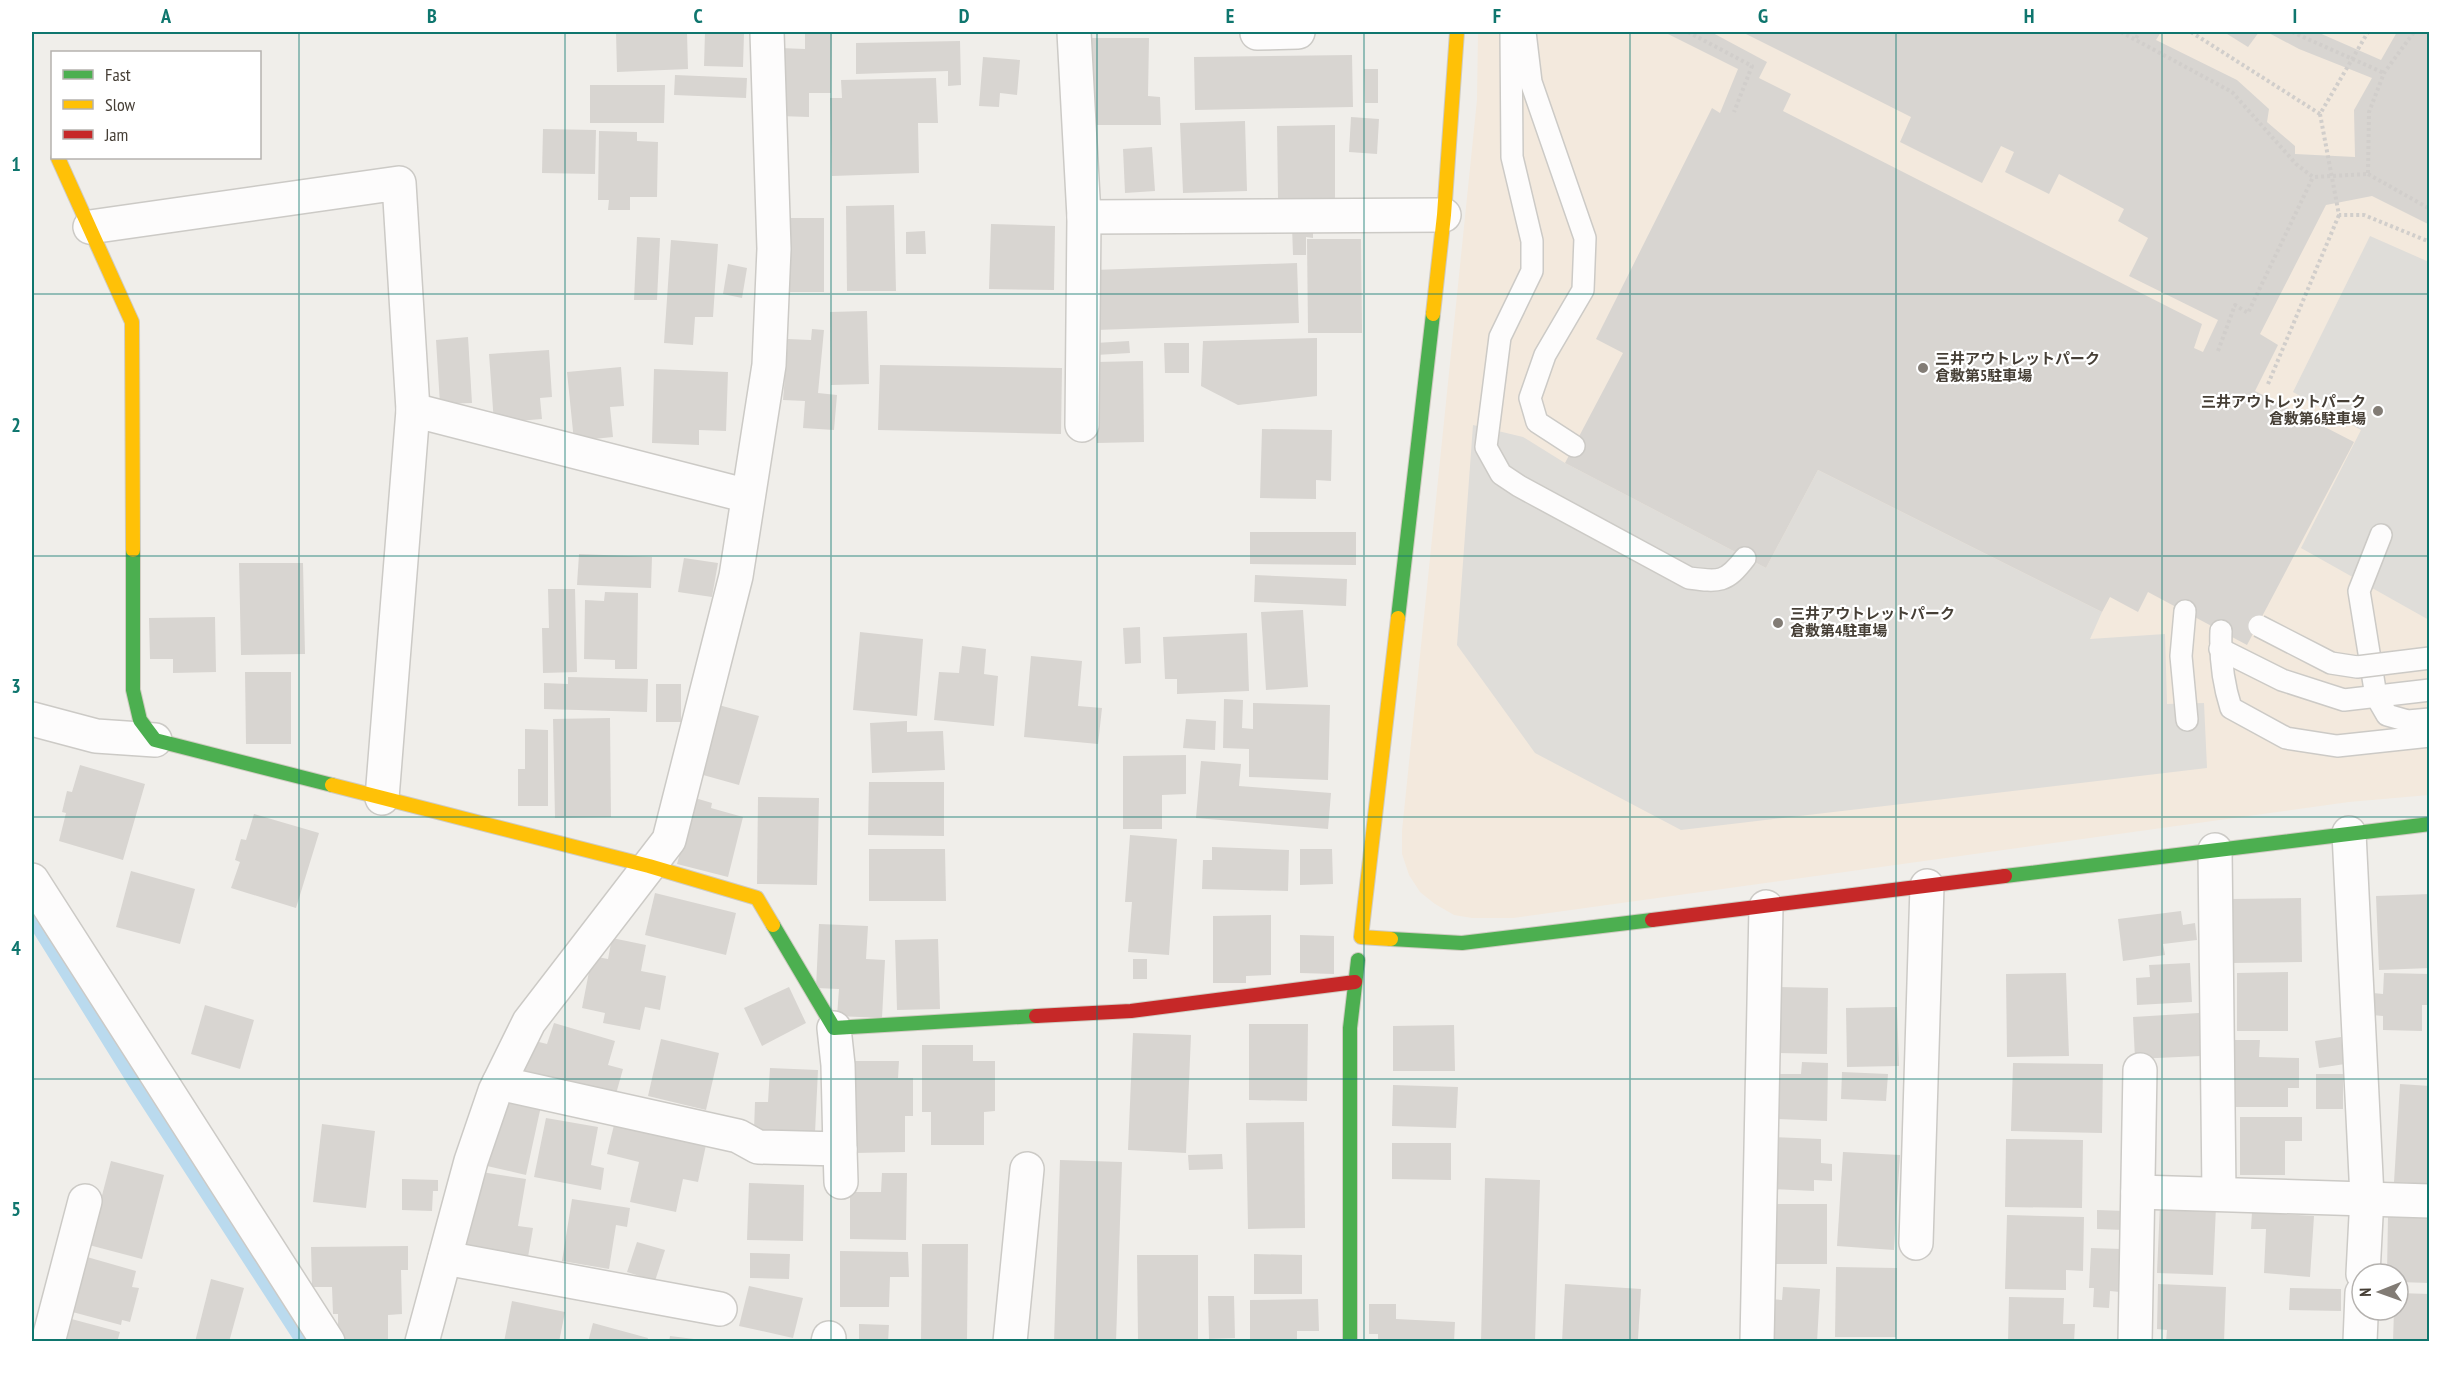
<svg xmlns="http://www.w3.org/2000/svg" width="2461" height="1373" font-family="'PT Sans Narrow','Noto Sans JP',sans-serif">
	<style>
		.commercial { fill: #f3e9dd }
		.parking { fill: #dfddd9 }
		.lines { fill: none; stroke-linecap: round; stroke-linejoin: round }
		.stream { stroke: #badaee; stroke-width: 12 }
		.building { fill: #d8d5d1 }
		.lane-casing { stroke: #cccac6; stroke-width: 24 }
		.street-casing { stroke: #cccac6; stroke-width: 36 }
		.fast-casing { stroke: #cfcbc1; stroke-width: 16 }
		.slow-casing { stroke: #cfcbc1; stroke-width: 16 }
		.jam-casing { stroke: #cfcbc1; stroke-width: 16 }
		.path { stroke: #d1cecb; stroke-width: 4; stroke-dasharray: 3 3; stroke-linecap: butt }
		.lane { stroke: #fdfcfc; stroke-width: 21 }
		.street { stroke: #fdfcfc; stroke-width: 33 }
		.fast { stroke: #4caf50; stroke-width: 14 }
		.slow { stroke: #ffc107; stroke-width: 14 }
		.jam { stroke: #c62828; stroke-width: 14 }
		.lane-bridge-casing { stroke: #cccac6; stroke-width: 24; stroke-linecap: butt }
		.path-bridge { stroke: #d1cecb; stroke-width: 4; stroke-dasharray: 3 3; stroke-linecap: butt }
		.lane-bridge { stroke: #fdfcfc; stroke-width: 21 }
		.grid { fill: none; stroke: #0f766e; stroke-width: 1.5; stroke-opacity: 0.55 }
		.poi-dot { fill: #827c75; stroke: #fff; stroke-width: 2 }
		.labels { text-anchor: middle; stroke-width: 4.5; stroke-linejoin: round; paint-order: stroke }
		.poi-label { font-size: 15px; font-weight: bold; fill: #463f36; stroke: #fff; text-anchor: start }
		.neatline { fill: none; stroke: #0f766e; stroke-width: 2 }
		.grid-label { font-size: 20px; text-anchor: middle; font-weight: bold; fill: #0f766e }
	</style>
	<rect width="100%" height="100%" fill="#f0eeea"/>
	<polygon class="commercial" points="1478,32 2429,32 2429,795 2349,802 1513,918 1472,918 1454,915 1435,904 1420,892 1409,875 1402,854 1402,831 1477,100"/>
	<g class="parking">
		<polygon points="2370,236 2429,262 2429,620 2301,548 2361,430 2293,392"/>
		<polygon points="1473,425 1523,437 1565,463 1766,568 1818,470 2102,612 2090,639 2165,634 2167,704 2204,703 2207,768 1681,830 1535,753 1457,645"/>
	</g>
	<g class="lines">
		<polyline class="stream" points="32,919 136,1086 302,1342"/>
	</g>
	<g class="building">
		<polygon points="616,32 687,32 688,69 617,72"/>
		<polygon points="705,32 744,33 743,67 704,66"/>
		<polygon points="1664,32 1711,32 1767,62 1759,78 1791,94 1783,111 2202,324 2194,348 2203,352 2218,320 2129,276 2148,238 2118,221 2124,209 2059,174 2049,194 2005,172 2014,152 2001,146 1982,183 1900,142 1911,117 1742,32 2161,32 2156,40 2237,80 2269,109 2267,122 2295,146 2295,154 2355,157 2354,110 2372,78 2299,49 2267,32 2317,32 2381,60 2397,32 2430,32 2430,225 2372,196 2326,205 2260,334 2278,345 2255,391 2354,442 2247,645 2148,592 2138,612 2110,597 2102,612 1818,470 1766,568 1565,463 1623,353 1596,339 1712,108 1720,113 1738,69"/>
		<polygon points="2224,32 2259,32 2248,47"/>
		<polygon points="805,33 832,33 831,93 809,93 809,117 779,116 780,48 805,49"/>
		<polygon points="1091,38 1149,38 1148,96 1160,97 1161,125 1090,125"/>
		<polygon points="960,41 961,85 948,86 948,71 856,74 856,43"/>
		<polygon points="1352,55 1353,107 1195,110 1194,57"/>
		<polygon points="983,57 1020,60 1017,95 1000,93 999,107 979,106"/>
		<polygon points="1364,69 1378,69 1378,103 1365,103"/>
		<polygon points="675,75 747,78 746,98 674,95"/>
		<polygon points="936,78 938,123 918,123 919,173 832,176 830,98 842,98 841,80"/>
		<polygon points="590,85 665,85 664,123 590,123"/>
		<polygon points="1351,117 1379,119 1377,154 1349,152"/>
		<polygon points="1245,121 1247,191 1183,193 1180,123"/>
		<polygon points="1335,125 1335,198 1278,198 1277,126"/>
		<polygon points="543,129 596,130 595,174 542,173"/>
		<polygon points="599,131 637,132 637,141 658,142 657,197 630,197 630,210 608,210 609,200 598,200"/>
		<polygon points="1152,147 1155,191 1125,193 1123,149"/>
		<polygon points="894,205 896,291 847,291 846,206"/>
		<rect x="784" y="218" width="40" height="74"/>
		<polygon points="991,224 1055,226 1054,290 989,289"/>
		<polygon points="1292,226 1313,226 1313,238 1306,237 1306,255 1293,255"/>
		<polygon points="925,231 926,254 906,254 906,232"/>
		<polygon points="637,237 660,238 657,300 634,300"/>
		<polygon points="1307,239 1361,239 1362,333 1308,333"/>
		<polygon points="671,240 718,244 713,317 695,317 693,345 664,343"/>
		<polygon points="1297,263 1299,323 1096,330 1094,270"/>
		<polygon points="728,264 747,268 742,298 723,294"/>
		<polygon points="867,311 869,384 831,385 830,312"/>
		<polygon points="812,329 824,330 818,393 837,395 834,430 803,428 805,401 783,400 788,339 811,340"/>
		<polygon points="468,337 472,403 440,404 436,340"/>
		<polygon points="1317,338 1317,396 1238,405 1201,386 1203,341"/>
		<polygon points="1129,341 1130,353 1096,355 1095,343"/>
		<polygon points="1164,343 1189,343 1189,373 1165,373"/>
		<polygon points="549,350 552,397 540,398 542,419 494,423 489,354"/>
		<polygon points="1143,361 1144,442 1097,443 1096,362"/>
		<polygon points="880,365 1062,368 1061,434 878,430"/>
		<polygon points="621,367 624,406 610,407 613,437 574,441 567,372"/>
		<polygon points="654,369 728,372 726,431 699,430 699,445 652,443"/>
		<polygon points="1262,429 1332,430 1331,481 1316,480 1316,499 1260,498"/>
		<polygon points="1250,532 1356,532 1356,565 1250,564"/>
		<polygon points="579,554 652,557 651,588 577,585"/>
		<polygon points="684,558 718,563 712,597 678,592"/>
		<polygon points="239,563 303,563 305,654 241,655"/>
		<polygon points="1255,575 1347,579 1346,606 1254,602"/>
		<polygon points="548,589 575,589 577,672 543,673 542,628 549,628"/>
		<polygon points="605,592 638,593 637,669 615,669 615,660 584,659 585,600 604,601"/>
		<polygon points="1303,610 1308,687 1266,690 1261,612"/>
		<polygon points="215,617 216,672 173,673 173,659 150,659 149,618"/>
		<polygon points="1140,627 1141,663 1125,664 1123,628"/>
		<polygon points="860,632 923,639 917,716 853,710"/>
		<polygon points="1247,633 1249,691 1177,694 1177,679 1165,679 1163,637"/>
		<polygon points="962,646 986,649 984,674 998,676 994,726 934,720 939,672 959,673"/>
		<polygon points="1031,656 1082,661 1078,706 1102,708 1098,744 1024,737"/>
		<polygon points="245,672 291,672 291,744 246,744"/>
		<polygon points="568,677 648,679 647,712 544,709 544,683 568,684"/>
		<rect x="656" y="684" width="25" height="38"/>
		<polygon points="1224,699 1243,700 1242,728 1253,729 1253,703 1330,705 1328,780 1249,777 1249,749 1223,748"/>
		<polygon points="715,704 759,716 739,785 696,773"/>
		<polygon points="610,718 611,817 555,818 553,719"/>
		<polygon points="1186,719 1216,721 1215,750 1183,748"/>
		<polygon points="907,721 907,732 943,731 945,770 872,773 870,723"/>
		<polygon points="525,729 548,730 548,806 518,806 518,769 525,769"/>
		<polygon points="1186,755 1186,794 1162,795 1162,829 1123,829 1123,756"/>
		<polygon points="1201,761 1241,764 1239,786 1331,793 1328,829 1196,818"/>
		<polygon points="80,765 145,784 123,860 59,841 66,813 62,812 67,791 72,792"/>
		<polygon points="869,782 944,782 944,836 868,835"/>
		<polygon points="758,797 819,798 817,885 757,884"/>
		<polygon points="695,798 712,803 711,808 743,817 728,877 677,864"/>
		<polygon points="254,814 319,833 296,908 231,888 240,862 235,860 241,839 246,840"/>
		<polygon points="1130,835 1177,839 1169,955 1128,952 1132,902 1125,902"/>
		<polygon points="1212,847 1289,850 1288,891 1202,889 1203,860 1212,860"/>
		<polygon points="869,849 945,849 946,901 869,901"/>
		<polygon points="1300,849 1332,849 1333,884 1300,885"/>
		<polygon points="131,871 195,889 180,944 116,927"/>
		<polygon points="655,893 736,913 726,955 645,935"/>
		<polygon points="2430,894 2430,968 2379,970 2376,896"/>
		<polygon points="2301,898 2302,962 2232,963 2231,899"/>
		<polygon points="2181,911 2183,925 2195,923 2197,940 2163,944 2165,955 2123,961 2118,919"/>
		<polygon points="1271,915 1271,975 1246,976 1246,983 1213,983 1213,916"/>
		<polygon points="819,924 868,926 866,959 885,960 882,1018 837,1016 839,989 816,988"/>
		<polygon points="1300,935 1334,936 1334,974 1300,973"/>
		<polygon points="612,938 646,945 641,971 666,976 660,1010 645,1007 640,1030 603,1023 605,1013 582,1008 592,956 608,959"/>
		<polygon points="938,939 940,1009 897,1010 895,940"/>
		<rect x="1133" y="959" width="14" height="20"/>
		<polygon points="2190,963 2192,1002 2137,1005 2136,978 2150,977 2149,965"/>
		<polygon points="2288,972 2288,1031 2237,1031 2237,973"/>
		<polygon points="2066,973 2069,1056 2007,1057 2006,974"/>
		<polygon points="2384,973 2430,974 2430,1005 2422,1005 2422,1031 2383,1030 2383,1016 2372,1015 2373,993 2383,994"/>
		<polygon points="789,987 806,1023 762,1046 744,1008"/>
		<polygon points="1777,987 1828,988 1827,1054 1776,1053"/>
		<polygon points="205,1005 254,1020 240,1069 191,1054"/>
		<polygon points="1897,1007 1899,1066 1847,1067 1846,1008"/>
		<polygon points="2199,1013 2201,1056 2135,1059 2133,1017"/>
		<polygon points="554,1023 615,1041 608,1065 623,1069 614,1101 520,1074 531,1040 547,1044"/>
		<polygon points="1249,1024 1308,1024 1307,1101 1249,1100"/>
		<polygon points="1454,1025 1455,1071 1393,1071 1393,1026"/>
		<polygon points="1133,1033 1191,1035 1186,1153 1128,1150"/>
		<polygon points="2341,1037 2345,1064 2319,1068 2315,1041"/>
		<polygon points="661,1039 719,1053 706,1110 648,1096"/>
		<polygon points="2234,1040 2260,1040 2259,1057 2299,1058 2299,1088 2288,1088 2288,1107 2234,1107"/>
		<polygon points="922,1045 973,1045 973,1061 995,1061 995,1111 984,1112 984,1145 931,1145 931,1112 922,1112"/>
		<polygon points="853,1061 899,1061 898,1078 913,1078 913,1116 905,1116 905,1152 854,1153"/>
		<polygon points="1802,1062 1828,1063 1827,1121 1778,1119 1779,1074 1801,1074"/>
		<polygon points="2013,1063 2103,1064 2102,1133 2011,1131"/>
		<polygon points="770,1068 818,1070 815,1133 754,1130 755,1102 768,1102"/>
		<polygon points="1842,1072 1888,1074 1886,1101 1841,1099"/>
		<rect x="2316" y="1074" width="27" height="35"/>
		<polygon points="2400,1084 2430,1086 2430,1184 2394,1182"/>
		<polygon points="1393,1085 1458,1087 1456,1128 1392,1126"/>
		<polygon points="502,1097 541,1106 526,1175 487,1166"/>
		<polygon points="2240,1117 2302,1117 2302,1141 2285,1141 2285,1175 2240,1175"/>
		<polygon points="546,1118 598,1127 591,1165 604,1168 601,1190 534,1177"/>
		<polygon points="1304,1122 1305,1228 1248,1229 1246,1123"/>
		<polygon points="322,1124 375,1131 366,1208 313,1202"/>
		<polygon points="614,1125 706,1145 698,1182 683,1179 676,1212 630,1202 639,1162 607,1154"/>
		<polygon points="1772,1137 1821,1139 1821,1163 1832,1164 1832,1181 1814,1180 1814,1191 1771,1189"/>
		<polygon points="2006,1139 2083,1140 2082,1208 2005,1207"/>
		<polygon points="1392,1143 1451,1143 1451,1180 1392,1179"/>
		<polygon points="1843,1152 1900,1155 1894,1250 1837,1246"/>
		<polygon points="1222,1154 1223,1169 1189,1170 1188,1155"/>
		<polygon points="1060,1160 1122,1162 1116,1342 1054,1342"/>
		<polygon points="111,1161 164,1175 142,1259 89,1245"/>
		<polygon points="475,1171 526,1179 518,1226 533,1228 528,1257 462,1246"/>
		<polygon points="882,1173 907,1173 906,1240 850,1239 850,1192 881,1192"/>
		<polygon points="1485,1178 1540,1180 1535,1342 1481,1342"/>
		<polygon points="402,1179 438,1180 438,1191 433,1191 432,1211 402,1210"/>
		<polygon points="749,1183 804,1185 803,1241 747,1240"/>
		<polygon points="572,1199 630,1208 627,1227 616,1225 609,1269 562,1261"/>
		<polygon points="1775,1204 1827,1204 1827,1264 1770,1264"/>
		<polygon points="2160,1204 2216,1206 2213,1275 2157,1273"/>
		<polygon points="2097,1210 2125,1211 2124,1230 2097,1229"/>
		<polygon points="2252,1212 2314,1216 2310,1277 2264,1273 2266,1229 2251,1229"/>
		<polygon points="2007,1215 2084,1217 2083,1271 2066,1270 2066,1290 2005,1289"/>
		<polygon points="2388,1216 2430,1217 2430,1283 2398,1282 2398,1274 2387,1274"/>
		<polygon points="637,1242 665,1250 655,1281 627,1272"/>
		<polygon points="922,1244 968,1244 967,1342 921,1342"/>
		<polygon points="408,1246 408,1270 401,1270 402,1314 388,1315 388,1342 338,1339 338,1314 333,1314 332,1287 312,1287 311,1247"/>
		<polygon points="2091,1248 2122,1249 2120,1292 2110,1291 2109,1308 2093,1307 2094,1288 2089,1288"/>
		<polygon points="840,1251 908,1252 909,1277 890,1277 889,1307 840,1307"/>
		<polygon points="750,1253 790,1254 789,1279 750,1278"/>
		<polygon points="1254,1254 1302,1255 1302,1294 1254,1294"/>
		<polygon points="80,1255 136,1271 132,1287 139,1288 130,1322 122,1320 121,1325 65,1310"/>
		<polygon points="1137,1255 1198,1255 1198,1339 1138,1340"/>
		<polygon points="1836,1267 1897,1268 1896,1337 1835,1337"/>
		<polygon points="211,1279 244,1288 229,1342 195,1342"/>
		<polygon points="1565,1284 1641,1289 1638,1339 1562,1342"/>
		<polygon points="2158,1284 2226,1287 2224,1342 2166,1342 2167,1330 2157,1329"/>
		<polygon points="749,1286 803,1298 793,1338 739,1326"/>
		<polygon points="1783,1287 1820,1289 1817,1342 1768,1342 1770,1299 1782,1300"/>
		<polygon points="2290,1288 2341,1289 2341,1311 2289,1310"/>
		<polygon points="2398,1293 2430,1294 2430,1342 2393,1342 2394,1310 2398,1310"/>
		<polygon points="1208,1296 1234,1296 1235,1338 1209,1339"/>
		<polygon points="2009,1297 2064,1298 2063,1324 2075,1324 2074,1342 2008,1342"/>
		<polygon points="1318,1299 1319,1331 1297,1331 1297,1342 1250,1342 1250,1300"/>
		<polygon points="512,1301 565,1312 559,1342 504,1342"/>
		<polygon points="1369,1304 1396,1304 1396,1319 1455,1322 1454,1342 1378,1342 1378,1334 1369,1334"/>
		<polygon points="64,1317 120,1332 117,1342 57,1342"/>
		<polygon points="593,1323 648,1338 647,1342 588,1342"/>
		<polygon points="859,1324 889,1325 888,1342 859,1342"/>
		<polygon points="670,1336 702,1340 702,1342 669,1342"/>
	</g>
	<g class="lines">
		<g class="lane-casing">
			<g id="lane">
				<path d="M 1511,32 L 1512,157 L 1532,241 L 1532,271 L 1500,337 L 1486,447 L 1501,474 L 1519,486 L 1689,578 C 1719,582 1726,583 1745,558"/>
				<polyline points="1525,32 1531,82 1585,238 1583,290 1545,355 1530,398 1537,422 1574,446"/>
				<polyline points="2381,535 2359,591 2376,696 2387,715 2408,721 2430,719"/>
				<polyline points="2185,611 2181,656 2187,720"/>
				<path d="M 2221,631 C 2220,657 2223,683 2231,708 L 2286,738 L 2337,746 L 2430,736"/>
				<polyline points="2220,649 2282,680 2344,700 2430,690"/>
			</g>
		</g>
		<g class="street-casing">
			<g id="street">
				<polyline points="1074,32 1084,217 1444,215"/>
				<polyline points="1257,33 1298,32"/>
				<polyline points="90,227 399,183 413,410 382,798"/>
				<polyline points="413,410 748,496"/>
				<polyline points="1082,425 1084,217"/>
				<polyline points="32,719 96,736 155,740"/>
				<polyline points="2349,833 2367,1197 2363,1274"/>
				<polyline points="2215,850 2219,1193"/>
				<polyline points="32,880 328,1342"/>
				<polyline points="499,1083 738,1136 758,1147 840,1149 838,1065 834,1028"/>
				<polyline points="840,1149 841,1182"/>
				<polyline points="2138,1192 2430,1201"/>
				<polyline points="1916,1243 1927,886"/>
				<polyline points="445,1258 720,1309"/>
				<polyline points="48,1342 85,1201"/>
				<polyline points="422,1342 471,1161 495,1091 529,1022 669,840 736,576 769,365 774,249 767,32"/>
				<polyline points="828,1342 829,1338"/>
				<polyline points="1010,1342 1027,1169"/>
				<polyline points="1757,1342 1766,907"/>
				<polyline points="2135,1342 2140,1070"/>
				<polyline points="2360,1342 2362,1293"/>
			</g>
		</g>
		<g class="fast-casing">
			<g id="fast">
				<polyline points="133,550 133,690 140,720 155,740 332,785"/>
				<polyline points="1398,618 1433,314"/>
				<polyline points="2005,876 2430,824"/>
				<polyline points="773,925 834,1028 1036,1016"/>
				<polyline points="1391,939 1462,943 1652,920"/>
				<polyline points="1350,1342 1350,1028 1358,960"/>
			</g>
		</g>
		<g class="slow-casing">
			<g id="slow">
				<polyline points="58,158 132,322 133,550"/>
				<polyline points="1433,314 1444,215 1457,32"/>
				<polyline points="332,785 649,866 757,898 773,925"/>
				<polyline points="1391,939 1361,937 1398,618"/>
			</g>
		</g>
		<g class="jam-casing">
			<g id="jam">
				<polyline points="1652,920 2005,876"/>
				<polyline points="1036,1016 1131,1011 1355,982"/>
			</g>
		</g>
		<g class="path">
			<polyline points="1688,32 1752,66 1734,112"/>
			<polyline points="2191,32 2320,114 2368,32"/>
			<polyline points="2291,32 2293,32"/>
			<polyline points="2136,38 2140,32"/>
			<polyline points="2320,114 2339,215 2364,215 2430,242"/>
			<polyline points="2368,174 2430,209"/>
			<polyline points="2218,351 2235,305 2248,313 2313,177"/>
			<polyline points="2268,384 2339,215"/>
		</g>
		<use href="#lane" class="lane"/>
		<use href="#street" class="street"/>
		<use href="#fast" class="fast"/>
		<use href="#slow" class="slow"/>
		<use href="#jam" class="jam"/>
		<g class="lane-bridge-casing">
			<polyline id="lane-bridge" points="2259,626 2331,663 2357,667 2430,658"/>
		</g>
		<g class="path-bridge">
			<polyline points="2121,32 2232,92 2296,164 2313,177 2368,174 2369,112 2384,73 2414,32"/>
			<polyline points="2292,32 2384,73"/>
		</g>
		<use href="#lane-bridge" class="lane-bridge"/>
	</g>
	<path class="grid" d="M 299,32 L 299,1342M 565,32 L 565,1342M 831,32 L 831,1342M 1097,32 L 1097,1342M 1364,32 L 1364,1342M 1630,32 L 1630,1342M 1896,32 L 1896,1342M 2162,32 L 2162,1342M 32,294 L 2430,294M 32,556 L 2430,556M 32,817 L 2430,817M 32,1079 L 2430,1079"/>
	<g class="poi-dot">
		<circle cx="1923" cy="368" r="6"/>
		<circle cx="2378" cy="411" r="6"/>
		<circle cx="1778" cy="623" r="6"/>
	</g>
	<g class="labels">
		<g class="poi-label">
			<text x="1935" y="364">三井アウトレットパーク<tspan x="1935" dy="17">倉敷第5駐車場</tspan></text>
			<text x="2366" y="407" text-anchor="end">三井アウトレットパーク<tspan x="2366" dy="17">倉敷第6駐車場</tspan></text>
			<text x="1790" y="619">三井アウトレットパーク<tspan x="1790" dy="17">倉敷第4駐車場</tspan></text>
		</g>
	</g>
	<rect width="2461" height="1373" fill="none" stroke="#ffffff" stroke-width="66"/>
	<rect x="51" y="51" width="210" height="108" fill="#ffffff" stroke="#b5b2af" stroke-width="1.5"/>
	<rect x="63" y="70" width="30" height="9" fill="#4caf50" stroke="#b5b2af" stroke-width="1.5"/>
	<text x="105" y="81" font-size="18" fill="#463f36">Fast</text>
	<rect x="63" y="100" width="30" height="9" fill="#ffc107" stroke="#b5b2af" stroke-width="1.5"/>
	<text x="105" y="111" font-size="18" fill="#463f36">Slow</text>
	<rect x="63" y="130" width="30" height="9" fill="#c62828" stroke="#b5b2af" stroke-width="1.5"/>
	<text x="105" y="141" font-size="18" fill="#463f36">Jam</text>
	<g transform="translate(2380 1292) rotate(269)"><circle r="28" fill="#ffffff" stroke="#b5b2af" stroke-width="1.5"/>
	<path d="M0-4.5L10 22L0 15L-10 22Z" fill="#827c75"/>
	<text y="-9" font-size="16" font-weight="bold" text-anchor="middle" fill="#463f36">N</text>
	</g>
	<rect x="33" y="33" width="2395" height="1307" class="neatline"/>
	<g class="grid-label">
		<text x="166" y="23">A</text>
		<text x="432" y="23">B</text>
		<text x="698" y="23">C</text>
		<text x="964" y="23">D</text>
		<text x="1230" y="23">E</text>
		<text x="1497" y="23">F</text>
		<text x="1763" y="23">G</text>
		<text x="2029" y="23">H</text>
		<text x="2295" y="23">I</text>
		<text x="16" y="171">1</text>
		<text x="16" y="432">2</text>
		<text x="16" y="693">3</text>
		<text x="16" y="955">4</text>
		<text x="16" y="1216">5</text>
	</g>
</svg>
